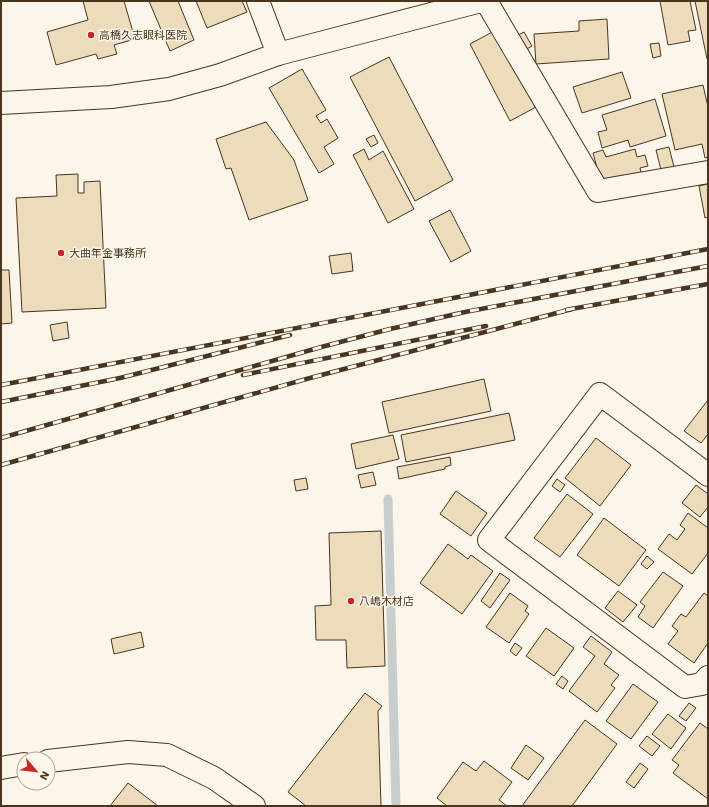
<svg xmlns="http://www.w3.org/2000/svg" width="709" height="807" font-family="'Work Sans','Noto Sans JP',sans-serif">
	<style>
		.lines { fill: none; stroke-linecap: round; stroke-linejoin: round }
		.stream { stroke: #c9cecd; stroke-width: 9 }
		.building { fill: #ecdcbc; stroke: #4a3520 }
		.street-casing { stroke: #4a3520; stroke-width: 24 }
		.secondary-casing { stroke: #4a3520; stroke-width: 24 }
		.street { stroke: #fbf6e9; stroke-width: 22 }
		.secondary { stroke: #fbf6e9; stroke-width: 22 }
		.rail-casing { stroke: #4a3520; stroke-width: 4.5 }
		.rail { stroke: #fbf6e9; stroke-width: 3; stroke-dasharray: 9; stroke-linecap: butt }
		.poi-dot { fill: #c62828; stroke: #fbf6e9; stroke-width: 1.5 }
		.labels { text-anchor: middle; stroke-width: 3; stroke-linejoin: round; paint-order: stroke }
		.poi-label { font-size: 11px; fill: #4a3520; stroke: #fbf6e9; text-anchor: start }
	</style>
	<rect width="100%" height="100%" fill="#fbf6e9"/>
	<g class="lines">
		<polyline class="stream" points="388,499 396,806"/>
	</g>
	<g class="building">
		<polygon points="83,1 124,1 135,39 114,45 117,54 98,59 96,54 56,65 47,32 88,20"/>
		<polygon points="149,1 178,1 194,40 170,51"/>
		<polygon points="196,1 242,1 247,12 207,28"/>
		<polygon points="660,1 690,1 696,30 688,31 690,41 668,45"/>
		<polygon points="695,1 708,1 708,59 707,59"/>
		<polygon points="607,19 609,59 536,64 534,34 579,31 579,21"/>
		<polygon points="496,30 536,107 510,121 470,44"/>
		<polygon points="524,32 532,46 522,52 513,38"/>
		<polygon points="659,43 661,56 653,58 650,44"/>
		<polygon points="389,57 453,180 415,201 350,77"/>
		<polygon points="302,69 326,110 316,116 321,123 327,119 338,138 324,147 334,164 319,173 269,88"/>
		<polygon points="622,72 631,98 582,113 573,87"/>
		<polygon points="703,85 708,107 708,157 705,158 702,144 675,150 662,94"/>
		<polygon points="655,99 666,136 630,147 628,140 602,148 598,132 607,130 602,115"/>
		<polygon points="266,122 294,160 308,200 249,220 231,168 226,169 216,139"/>
		<polygon points="374,135 378,143 371,147 366,139"/>
		<polygon points="669,147 674,167 661,170 656,150"/>
		<polygon points="364,149 369,160 383,151 414,209 388,223 353,155"/>
		<polygon points="635,149 637,157 645,155 648,166 640,168 642,176 602,186 593,153 603,150 606,157"/>
		<polygon points="78,174 78,193 84,193 84,182 100,181 106,308 22,312 16,198 57,196 56,175"/>
		<polygon points="708,184 708,217 705,218 699,186"/>
		<polygon points="450,210 471,251 451,262 429,221"/>
		<polygon points="351,253 353,271 332,274 329,256"/>
		<polygon points="1,270 9,270 12,323 1,324"/>
		<polygon points="67,322 69,338 53,341 50,325"/>
		<polygon points="484,379 491,411 389,433 382,402"/>
		<polygon points="708,400 708,434 701,443 684,431"/>
		<polygon points="509,413 515,440 406,462 401,435"/>
		<polygon points="393,435 399,459 356,469 351,444"/>
		<polygon points="596,438 631,465 600,506 565,478"/>
		<polygon points="450,457 451,465 445,467 445,469 399,479 397,467"/>
		<polygon points="373,472 376,485 361,488 358,475"/>
		<polygon points="306,478 308,489 296,491 294,480"/>
		<polygon points="557,479 565,485 560,492 552,486"/>
		<polygon points="696,485 708,494 708,507 700,517 682,503"/>
		<polygon points="456,491 487,513 471,536 440,514"/>
		<polygon points="567,494 593,514 560,557 534,538"/>
		<polygon points="688,513 708,528 708,553 692,574 658,549 669,534 677,540 685,529 680,525"/>
		<polygon points="604,518 646,550 619,586 577,555"/>
		<polygon points="381,531 385,666 347,668 346,640 316,640 315,606 331,605 329,533"/>
		<polygon points="448,544 468,559 471,555 493,571 462,614 420,583"/>
		<polygon points="647,556 654,562 647,569 641,564"/>
		<polygon points="663,572 683,586 653,628 638,617 645,606 640,602"/>
		<polygon points="500,573 510,580 490,608 481,601"/>
		<polygon points="618,591 637,605 623,622 605,608"/>
		<polygon points="510,593 528,606 525,611 529,614 509,643 486,627"/>
		<polygon points="704,593 708,596 708,643 694,663 668,644 678,631 672,626 681,614 686,617"/>
		<polygon points="546,628 574,648 554,676 526,656"/>
		<polygon points="141,632 144,647 114,654 111,639"/>
		<polygon points="591,636 612,652 604,664 619,675 611,685 615,688 597,712 569,691 595,656 583,647"/>
		<polygon points="515,643 522,648 516,656 510,651"/>
		<polygon points="562,676 568,681 563,689 556,684"/>
		<polygon points="633,684 658,702 631,739 606,721"/>
		<polygon points="365,693 382,706 378,711 381,806 306,806 288,792"/>
		<polygon points="689,703 696,708 686,721 679,716"/>
		<polygon points="668,714 686,728 671,749 652,734"/>
		<polygon points="585,720 617,744 572,806 522,806"/>
		<polygon points="700,723 708,729 708,799 673,773 679,765 672,760"/>
		<polygon points="647,736 660,746 652,756 639,746"/>
		<polygon points="526,745 544,758 528,780 511,768"/>
		<polygon points="484,761 512,782 499,800 507,806 447,806 437,798 463,762 476,771"/>
		<polygon points="640,763 648,769 634,788 626,782"/>
		<polygon points="128,783 158,806 110,806"/>
	</g>
	<g class="lines">
		<g class="street-casing">
			<g id="street">
				<polyline points="258,1 278,54"/>
				<polyline points="486,1 598,191 708,172"/>
				<polyline points="708,475 600,394 489,540 685,687 702,684 708,677"/>
				<polyline points="48,761 128,752 167,755 214,778 254,806"/>
				<polyline points="1,768 24,764"/>
			</g>
		</g>
		<g class="secondary-casing">
			<polyline id="secondary" points="1,103 111,97 169,89 220,75 278,54 481,1"/>
		</g>
		<use href="#street" class="street"/>
		<use href="#secondary" class="secondary"/>
		<g class="rail-casing">
			<g id="rail">
				<polyline points="566,310 708,284"/>
				<polyline points="243,375 486,326"/>
				<polyline points="1,385 708,249"/>
				<polyline points="1,402 120,378 290,335"/>
				<polyline points="1,438 325,346 390,329 465,312 708,266"/>
				<polyline points="1,465 310,378 572,309"/>
			</g>
		</g>
		<use href="#rail" class="rail"/>
	</g>
	<g class="poi-dot">
		<circle cx="91" cy="35" r="4"/>
		<circle cx="61" cy="253" r="4"/>
		<circle cx="351" cy="601" r="4"/>
	</g>
	<g class="labels">
		<g class="poi-label">
			<text x="99" y="39">高橋久志眼科医院</text>
			<text x="69" y="257">大曲年金事務所</text>
			<text x="359" y="605">八嶋木材店</text>
		</g>
	</g>
	<rect width="709" height="807" fill="none" stroke="#4a3520" stroke-width="4"/>
	<g transform="translate(36 771) rotate(118)"><circle r="19" fill="#fbf6e9" stroke="#b4a999"/>
	<path d="M0-3L7 15L0 10L-7 15Z" fill="#c62828"/>
	<text y="-6" font-size="11" font-weight="bold" text-anchor="middle" fill="#4a3520">N</text>
	</g>
</svg>
